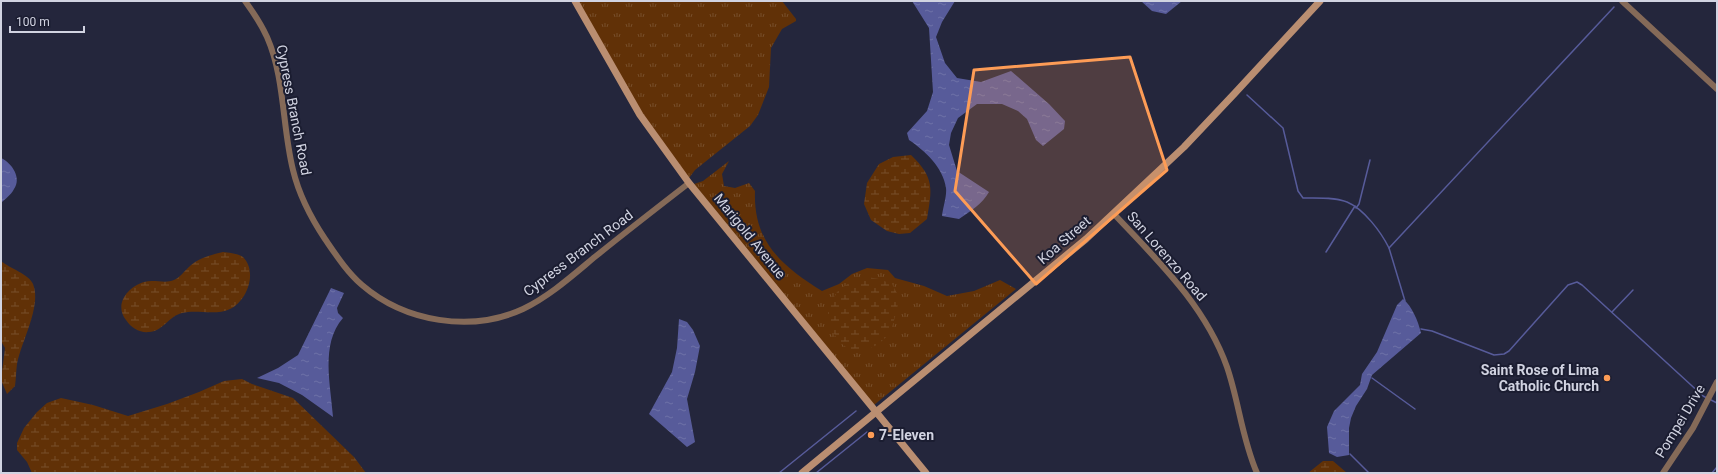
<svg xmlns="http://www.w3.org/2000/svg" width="1718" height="474" font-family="Roboto,sans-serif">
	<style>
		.grass { fill: url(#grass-tufts) }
		.wetland { fill: url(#wetland-marsh) }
		.water { fill: url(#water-ripples) }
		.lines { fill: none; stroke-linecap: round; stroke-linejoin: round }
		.stream { stroke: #575b9a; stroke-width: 1.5 }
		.tertiary { stroke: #856a58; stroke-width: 6 }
		.secondary { stroke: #ba8e71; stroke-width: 7 }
		.marked { fill: #fd9c56; fill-opacity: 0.2; stroke: #fd9c56; stroke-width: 3; stroke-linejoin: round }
		.poi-dot { fill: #fd9c56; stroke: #1b1d31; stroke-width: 1.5 }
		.labels { text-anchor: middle; stroke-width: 4; stroke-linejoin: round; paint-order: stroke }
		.street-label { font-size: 14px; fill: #d1d3e1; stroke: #1b1d31 }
		.poi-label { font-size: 14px; font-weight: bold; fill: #d1d3e1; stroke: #1b1d31; text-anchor: end }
	</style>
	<defs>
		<pattern id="grass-tufts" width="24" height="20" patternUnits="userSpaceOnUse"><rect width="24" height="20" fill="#613107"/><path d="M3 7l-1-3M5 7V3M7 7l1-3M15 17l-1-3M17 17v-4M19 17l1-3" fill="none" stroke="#774e2b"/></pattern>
		<pattern id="wetland-marsh" width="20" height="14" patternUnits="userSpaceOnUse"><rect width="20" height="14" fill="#613107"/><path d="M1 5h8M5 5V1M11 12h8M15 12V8" fill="none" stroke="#774e2b"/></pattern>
		<pattern id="water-ripples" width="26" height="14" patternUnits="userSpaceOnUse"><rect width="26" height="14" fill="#575b9a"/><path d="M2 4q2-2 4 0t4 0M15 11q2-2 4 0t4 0" fill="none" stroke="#6e72a8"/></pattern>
	</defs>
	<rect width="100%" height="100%" fill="#24263c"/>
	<g class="grass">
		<polygon points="578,1 782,1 796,19 796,21 782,29 771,48 769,87 758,115 750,126 695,170 689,178 642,113"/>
		<path d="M 729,161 L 722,174 L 724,186 L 735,188 L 749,183 L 755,191 C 753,242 782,266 822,291 L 839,284 L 852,274 L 867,268 L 888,270 L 895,278 L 924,286 L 947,296 L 974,291 L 1000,280 L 1016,289 L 874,405 L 694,184 L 703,181 Z"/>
	</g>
	<g class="wetland">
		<path d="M 911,155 C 935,178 932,189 927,219 L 910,233 L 899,234 L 887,231 L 871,220 L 864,204 L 867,183 L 879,164 L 893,157 Z"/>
		<path d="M 223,252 C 229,253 237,253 243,257 C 258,272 247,301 230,309 C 215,316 197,309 182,313 C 169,316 162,332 149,332 C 140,333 131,328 126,320 C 114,305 127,287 144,282 C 154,279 165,284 174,280 C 181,277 184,271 190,266 C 199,258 211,255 223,252 Z"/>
		<path d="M 1,261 C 9,268 29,274 33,284 C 42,306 21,342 17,364 C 16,371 16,379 15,386 L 7,394 L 1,380 L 5,348 L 1,341 Z"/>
		<polygon points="867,277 879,279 892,284 899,297 897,310 890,334 877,345 865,350 850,350 838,341 828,322 828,309 837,292 850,282"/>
		<polygon points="242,379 252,384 293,398 354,457 366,473 32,473 27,462 17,450 17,443 24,428 37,412 47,403 61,398 93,405 128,416 167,404 199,392 224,381"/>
		<polygon points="1323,461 1333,461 1347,473 1308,473"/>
	</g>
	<g class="water">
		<path d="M 912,1 L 955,1 L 942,22 L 936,37 L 945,63 L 957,78 L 981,82 L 1011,71 L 1049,104 L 1065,121 L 1064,129 L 1043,146 L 1036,140 L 1027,119 L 1018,111 L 1002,104 L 977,104 L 958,118 L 951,133 L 949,145 L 957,171 L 989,192 C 982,204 971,211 959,219 L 942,216 C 943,207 947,196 946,188 C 943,167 925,151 909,140 L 907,133 L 927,111 L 933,92 L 929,28 Z"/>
		<polygon points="1141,1 1182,1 1166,14 1152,11"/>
		<path d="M 1,158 C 12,163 22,178 14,189 C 11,195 5,199 1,203 Z"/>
		<path d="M 331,288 L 344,293 L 337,308 L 338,313 L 343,318 C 320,344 331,386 333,417 L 302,395 L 279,383 L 257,378 L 278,368 L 298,355 Z"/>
		<path d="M 1403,299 C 1412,306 1418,321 1421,333 L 1372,375 L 1367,389 L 1356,406 L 1351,418 L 1349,428 L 1349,455 L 1337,457 L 1329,453 L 1327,427 L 1334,411 L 1360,385 L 1362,374 L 1377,352 L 1397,305 Z"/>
		<polygon points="679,319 687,322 693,330 700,346 695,372 687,399 695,442 687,447 649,414 672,372 677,348"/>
	</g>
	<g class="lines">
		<g class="stream">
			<path d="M 1247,95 L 1283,128 L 1298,191 L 1303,198 C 1317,198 1334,197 1347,202 C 1364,209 1381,232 1389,248 L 1405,301"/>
			<polyline points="1356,208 1359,204 1370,160"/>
			<polyline points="1389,248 1614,7"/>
			<polyline points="1326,252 1355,206"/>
			<polyline points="1612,312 1633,290"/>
			<polyline points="1421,329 1432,331 1494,355 1504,354 1509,351 1568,285 1577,282 1582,285 1703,396 1707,398"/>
			<polyline points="1372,378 1415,409"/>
			<polyline points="1711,400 1717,403"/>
			<polyline points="1350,454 1369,473"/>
			<polyline points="779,473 856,411"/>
			<polyline points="816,473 867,432"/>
			<polyline points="1712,473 1717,467"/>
		</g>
		<g class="tertiary">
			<path d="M 245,1 C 253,12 261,24 267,37 C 285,78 282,126 293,170 C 299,195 311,218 325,239 C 336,255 347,272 362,285 C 405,322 471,333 523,309 C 550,296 573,275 596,256 C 627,231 658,207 689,183"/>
			<polyline points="1622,1 1717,89"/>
			<path d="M 1114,214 C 1157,260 1205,305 1227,367 C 1239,402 1242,439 1257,473"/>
			<polyline points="1663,473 1693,428 1717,382"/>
		</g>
		<g class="secondary">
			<polyline points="575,1 640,115 689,183 926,473"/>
			<polyline points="802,473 1086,239 1184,147 1235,93 1320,1"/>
		</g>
	</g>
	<path class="marked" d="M 1130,57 L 1167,170 L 1036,284 L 955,191 L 974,70 Z"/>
	<g class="poi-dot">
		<circle cx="1607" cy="378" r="4"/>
		<circle cx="871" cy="435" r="4"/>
	</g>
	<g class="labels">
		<g class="street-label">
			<text transform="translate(294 110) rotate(79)" y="5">Cypress Branch Road</text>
			<text transform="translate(750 236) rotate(51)" y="5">Marigold Avenue</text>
			<text transform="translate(1064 240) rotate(-41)" y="5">Koa Street</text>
			<text transform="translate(578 253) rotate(-37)" y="5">Cypress Branch Road</text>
			<text transform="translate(1167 256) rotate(49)" y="5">San Lorenzo Road</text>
			<text transform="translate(1680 421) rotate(-59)" y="5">Pompei Drive</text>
		</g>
		<g class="poi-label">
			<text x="1599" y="375">Saint Rose of Lima<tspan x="1599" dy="16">Catholic Church</tspan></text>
			<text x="879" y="440" text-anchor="start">7-Eleven</text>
		</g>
	</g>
	<rect width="1718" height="474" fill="none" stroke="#d1d3e1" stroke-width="4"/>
	<path d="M10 26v6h74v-6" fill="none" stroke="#d1d3e1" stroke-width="2"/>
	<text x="16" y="26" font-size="12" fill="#d1d3e1" stroke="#1b1d31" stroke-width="3" paint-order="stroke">100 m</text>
</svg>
